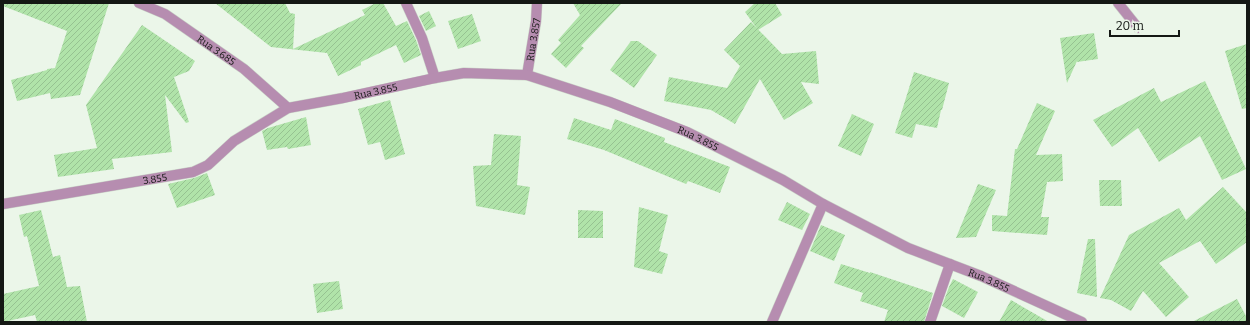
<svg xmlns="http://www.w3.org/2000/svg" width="1250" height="325" font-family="Bitter,serif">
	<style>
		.building { fill: url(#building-hatch) }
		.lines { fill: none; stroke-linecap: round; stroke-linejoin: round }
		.minor-casing { stroke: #c9d2c7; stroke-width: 11 }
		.minor { stroke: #b68db0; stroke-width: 10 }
		.labels { text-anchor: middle; stroke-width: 3; stroke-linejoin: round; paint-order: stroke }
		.street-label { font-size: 10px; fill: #141814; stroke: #ebf6e9 }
	</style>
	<defs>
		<pattern id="building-hatch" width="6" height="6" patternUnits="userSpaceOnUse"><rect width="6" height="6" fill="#b0e3a9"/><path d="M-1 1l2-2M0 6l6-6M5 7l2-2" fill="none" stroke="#96c291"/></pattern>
	</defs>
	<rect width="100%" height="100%" fill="#ebf6e9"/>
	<g class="building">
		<polygon points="3,3 109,3 80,95 51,99 50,93 17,101 11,80 47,70 47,69 55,68 67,31 3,6"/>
		<polygon points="215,3 285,3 290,13 295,14 293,49 365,15 362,10 376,3 383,3 396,26 407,21 416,40 421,55 404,63 396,45 361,62 361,65 338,76 327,53 271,47"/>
		<polygon points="573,3 622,3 581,46 584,48 566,68 551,54 561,43 558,40 580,15"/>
		<polygon points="755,3 775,3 782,15 758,30 745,12"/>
		<polygon points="429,11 436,26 426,31 419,16"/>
		<polygon points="472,14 481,41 458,49 448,21"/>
		<polygon points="751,22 782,54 816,51 819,84 801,82 813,103 784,120 760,79 735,124 711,110 664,101 669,77 727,88 740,66 724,50"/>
		<polygon points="142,25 195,61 189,71 174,77 189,122 186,123 165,95 172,152 112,159 114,169 58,177 54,155 97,148 86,105"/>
		<polygon points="1094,33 1098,59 1077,62 1077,61 1067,83 1060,38"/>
		<polygon points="631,41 638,41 657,55 634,88 610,70"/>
		<polygon points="1247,44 1247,108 1242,109 1225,51"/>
		<polygon points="914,72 949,83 942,110 941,110 937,128 916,124 912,138 895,133"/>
		<polygon points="1205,81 1246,169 1222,180 1200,136 1159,162 1138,128 1112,147 1093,120 1154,88 1161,102"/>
		<polygon points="390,100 405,154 385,160 380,142 368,145 358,109"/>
		<polygon points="1037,103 1055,111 1036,155 1062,154 1063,181 1047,182 1041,217 1049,217 1047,235 992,231 992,215 1007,216 1015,149 1017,149"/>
		<polygon points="852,114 874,124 861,156 838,146"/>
		<polygon points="306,117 311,145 288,149 287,147 267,150 262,131 268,128"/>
		<polygon points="574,118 611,130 615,119 665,138 664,142 730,167 720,193 688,181 686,184 604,150 567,139"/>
		<polygon points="494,134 521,136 517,185 530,187 525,215 476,206 473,166 491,165"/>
		<polygon points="207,173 215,195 177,208 168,184 194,178"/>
		<polygon points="1099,180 1121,180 1122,206 1100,206"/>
		<polygon points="978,184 996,190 976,237 956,238"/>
		<polygon points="1223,187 1247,213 1247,242 1216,264 1200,241 1159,263 1189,297 1166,317 1143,291 1131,311 1111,300 1100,298 1129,235 1179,208 1186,220"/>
		<polygon points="787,202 810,214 802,230 778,220"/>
		<polygon points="639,207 668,215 659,251 668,254 662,274 634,267"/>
		<polygon points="41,210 53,257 60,255 67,287 80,286 87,322 37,322 35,315 3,322 3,294 39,286 27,236 24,237 19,215"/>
		<polygon points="578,210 603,211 603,238 578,238"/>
		<polygon points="821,225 845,235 834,261 810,251"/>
		<polygon points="1088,239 1095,239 1097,297 1077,293"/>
		<polygon points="841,264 870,273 870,272 933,293 924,322 884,322 888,310 860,301 863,293 834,283"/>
		<polygon points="953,279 978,292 964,318 942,306 949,287"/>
		<polygon points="339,281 343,309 317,313 313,284"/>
		<polygon points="1237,299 1247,318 1247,322 1192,322"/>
		<polygon points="1011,300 1049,322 999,322"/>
	</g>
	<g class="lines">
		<g class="minor-casing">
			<g id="minor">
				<path id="s1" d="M 139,3 L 165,14 L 244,69 L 288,108"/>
				<polyline points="406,3 422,38 435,78"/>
				<polyline points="1118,3 1138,28"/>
				<path id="s2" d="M 527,75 L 536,21 L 537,3"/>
				<path id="s3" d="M 3,204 L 193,172 L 208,165 L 234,141 L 288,108 L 343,98 L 435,78 L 464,73 L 527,75 L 610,102 L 687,132 L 783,180 L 823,204 L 908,248 L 981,276 L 1082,322"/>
				<polyline points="772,322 823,204"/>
				<polyline points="930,322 950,264"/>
			</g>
		</g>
		<use href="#minor" class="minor"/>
	</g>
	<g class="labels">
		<g class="street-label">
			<text dy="4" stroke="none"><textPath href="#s2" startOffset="36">Rua 3.857</textPath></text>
			<text dy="4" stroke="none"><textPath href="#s1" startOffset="91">Rua 3.685</textPath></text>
			<text dy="4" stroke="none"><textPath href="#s3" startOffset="397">Rua 3.855</textPath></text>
			<text dy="4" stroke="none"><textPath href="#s3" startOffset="733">Rua 3.855</textPath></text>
			<text dy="4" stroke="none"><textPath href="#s3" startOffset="154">3.855</textPath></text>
			<text dy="4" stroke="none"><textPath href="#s3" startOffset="1057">Rua 3.855</textPath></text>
		</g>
	</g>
	<rect width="1250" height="325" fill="none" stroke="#141814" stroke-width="8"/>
	<path d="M1110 30v6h69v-6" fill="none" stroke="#141814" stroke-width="2"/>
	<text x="1116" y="30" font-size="12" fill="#141814" stroke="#ebf6e9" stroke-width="3" paint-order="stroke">20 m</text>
</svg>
